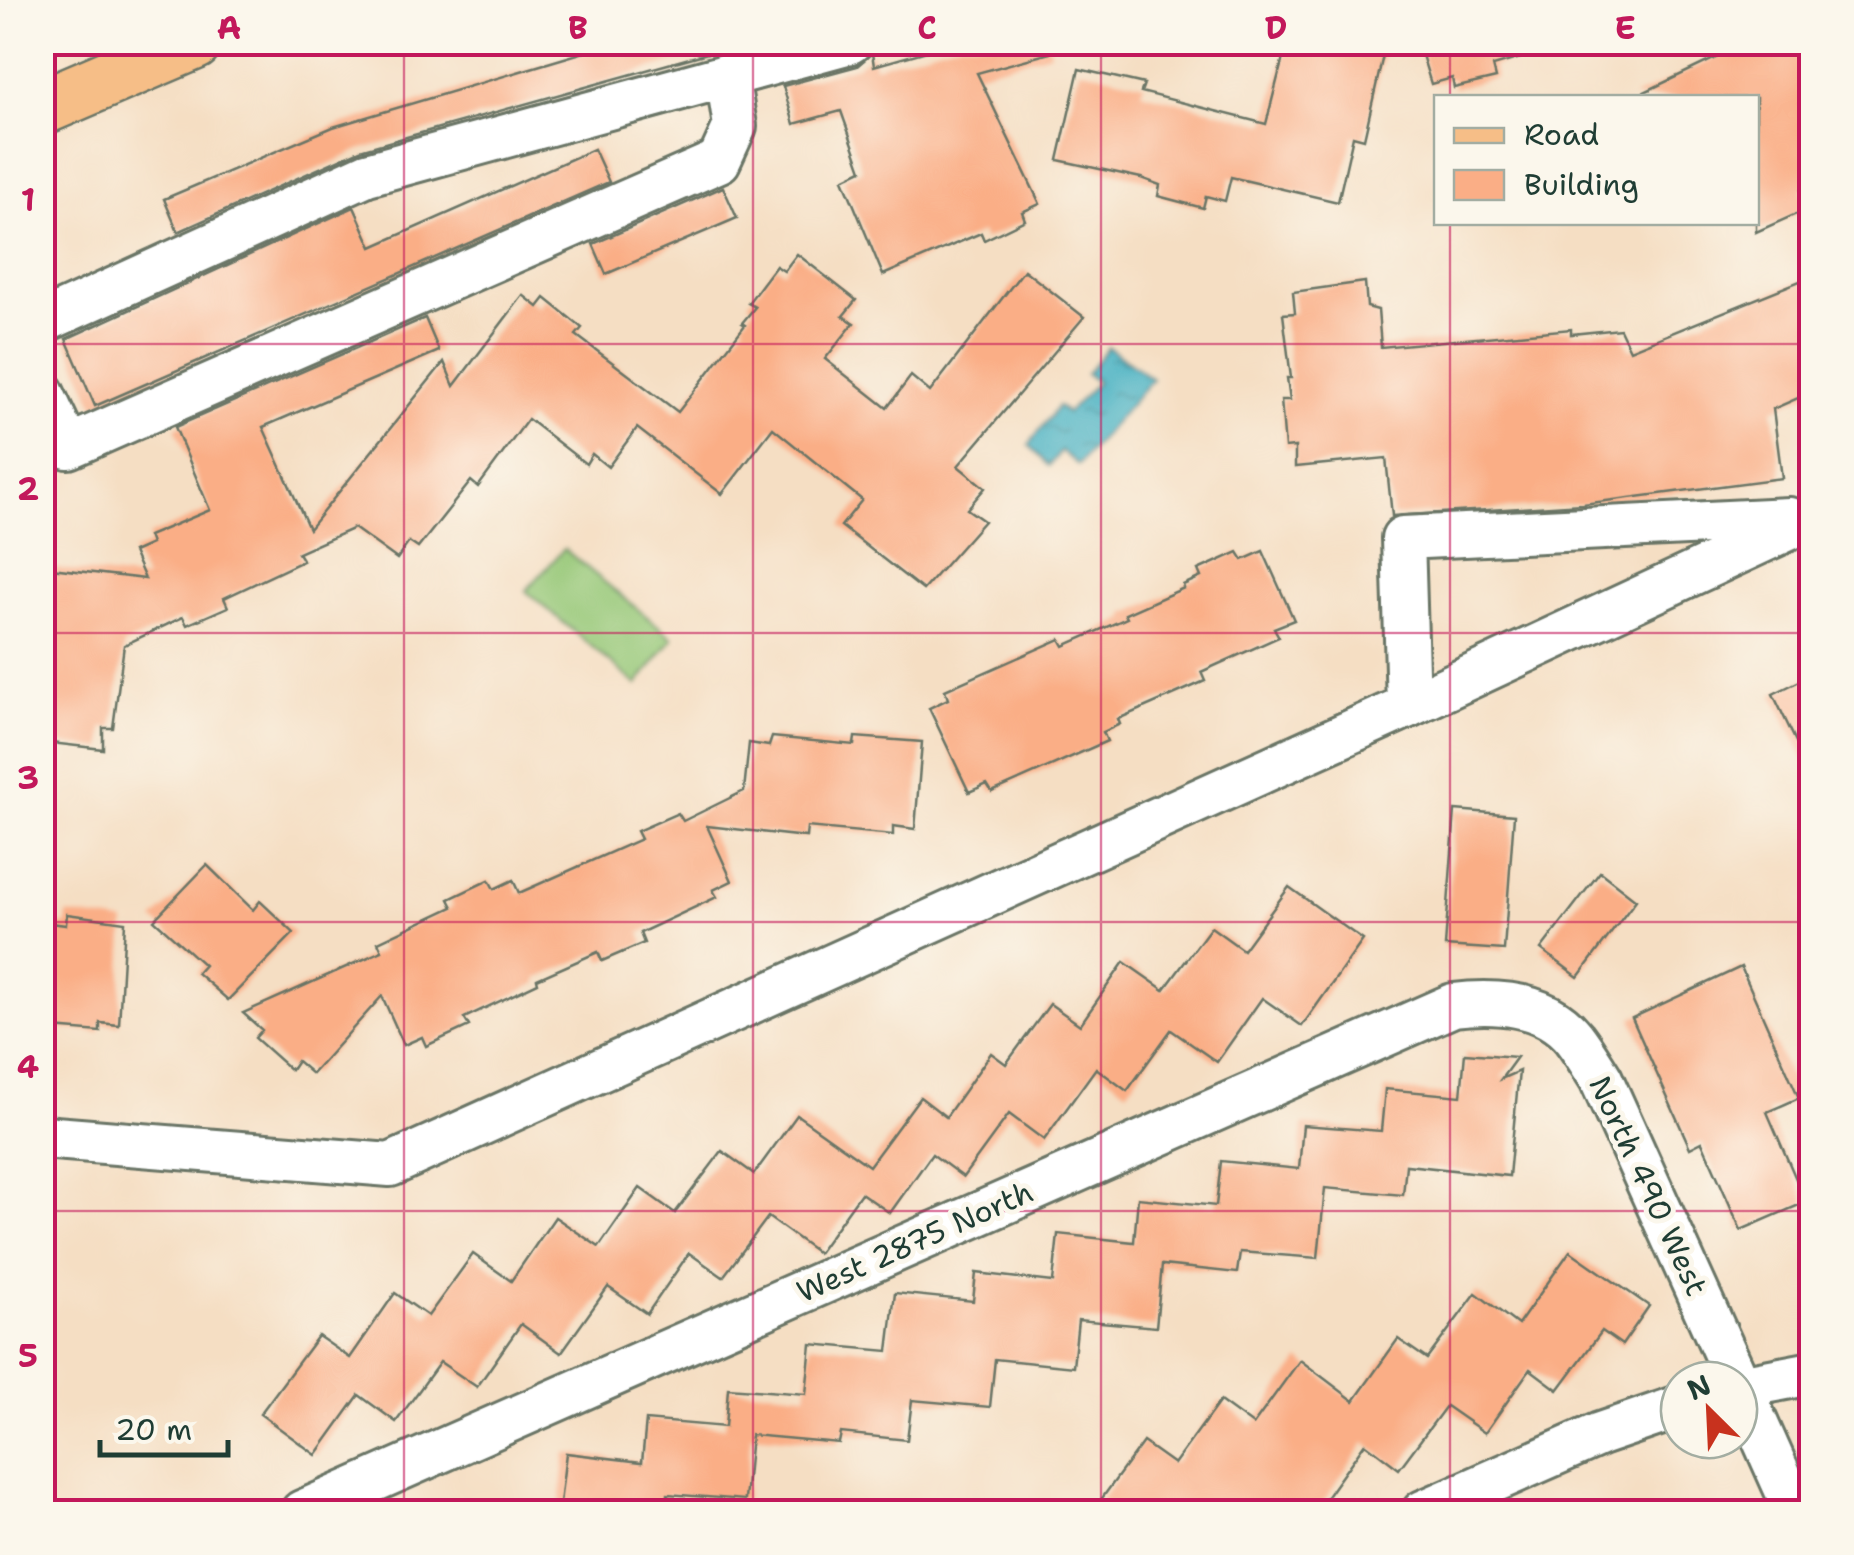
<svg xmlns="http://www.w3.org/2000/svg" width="1854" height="1555" font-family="'Shantell Sans',sans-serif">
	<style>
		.pitch { fill: #97c878; stroke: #5b8256; stroke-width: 2.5 }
		.water { fill: url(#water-ripples); stroke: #31767a; stroke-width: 2.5 }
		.building { fill: #faae86 }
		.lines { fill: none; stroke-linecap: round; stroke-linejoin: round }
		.minor-casing { stroke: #6a7566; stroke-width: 48 }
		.major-casing { stroke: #6a7566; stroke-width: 60 }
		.minor { stroke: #fff; stroke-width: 42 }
		.major { stroke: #f6be87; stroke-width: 55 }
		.grid { fill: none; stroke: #c2185b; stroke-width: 2.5; stroke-opacity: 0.55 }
		.labels { text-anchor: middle; stroke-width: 10; stroke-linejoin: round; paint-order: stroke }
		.street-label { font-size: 30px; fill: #1f3d34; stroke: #fbf7ec }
		.neatline { fill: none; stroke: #c2185b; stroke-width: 4 }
		.grid-label { font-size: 32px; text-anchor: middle; font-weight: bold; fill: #c2185b }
	</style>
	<defs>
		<pattern id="water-ripples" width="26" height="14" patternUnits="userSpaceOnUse" patternTransform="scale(2.5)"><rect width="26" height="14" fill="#43afc1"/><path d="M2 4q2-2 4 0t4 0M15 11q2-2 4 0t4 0" fill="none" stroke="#37909e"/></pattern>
	</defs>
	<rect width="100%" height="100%" fill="#fbf7ec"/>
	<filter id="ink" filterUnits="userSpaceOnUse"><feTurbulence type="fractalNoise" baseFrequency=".01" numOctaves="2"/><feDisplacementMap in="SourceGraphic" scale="20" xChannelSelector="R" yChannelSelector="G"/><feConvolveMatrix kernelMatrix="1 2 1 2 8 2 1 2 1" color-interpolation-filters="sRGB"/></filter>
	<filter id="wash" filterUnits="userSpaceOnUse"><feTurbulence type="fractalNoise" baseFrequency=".0048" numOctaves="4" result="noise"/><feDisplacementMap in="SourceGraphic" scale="40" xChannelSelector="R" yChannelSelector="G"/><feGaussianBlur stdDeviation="2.25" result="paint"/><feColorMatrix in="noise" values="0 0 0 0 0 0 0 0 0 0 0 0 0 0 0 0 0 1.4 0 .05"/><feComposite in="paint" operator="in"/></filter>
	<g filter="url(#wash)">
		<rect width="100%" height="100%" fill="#f5dec3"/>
		<polygon class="pitch" points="564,549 673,638 637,685 526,591"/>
		<polygon class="water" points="1108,347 1152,379 1078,465 1061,451 1049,466 1029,445 1058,406 1067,413 1097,382 1086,374"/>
		<g id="blocks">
			<g class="building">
				<polygon points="618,42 710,42 711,52 360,150 178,232 164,199 333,127"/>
				<polygon points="959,42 1049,42 1050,53 977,73 1040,204 1022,212 1025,220 984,240 981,233 883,275 843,179 862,170 841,111 794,124 783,86 857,66 872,53 874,66"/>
				<polygon points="1287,42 1386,42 1364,139 1353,136 1338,202 1231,177 1225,201 1206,196 1203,208 1158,196 1160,185 1141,178 1058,160 1079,69 1144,84 1141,92 1266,124"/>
				<polygon points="1418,42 1540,42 1541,52 1493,66 1496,78 1454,88 1452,78 1431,84"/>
				<polygon points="1749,42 1812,42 1812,185 1801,190 1810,208 1756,232 1756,98 1632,98"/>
				<polygon points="594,149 609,182 95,406 66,339 354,207 372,247"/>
				<polygon points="723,187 737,218 606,274 593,244"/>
				<polygon points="797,254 856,300 843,316 854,323 825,359 887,408 911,376 930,392 1024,270 1084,317 958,466 985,488 967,509 984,521 923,590 841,526 862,500 773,428 722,494 637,428 608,467 592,454 586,464 528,419 478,487 471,481 418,548 409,542 397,559 354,528 298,553 303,561 224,598 228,607 187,625 183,617 124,645 113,728 103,728 103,749 42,742 42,567 145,579 133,552 151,544 148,536 210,510 175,427 425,318 439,351 263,427 309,529 444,362 454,386 523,295 538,307 545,298 582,328 576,335 678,412 745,325 742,323 755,307 748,303 776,266 784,271"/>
				<polygon points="1812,276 1812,392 1773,409 1782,478 1583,504 1392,516 1386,458 1295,467 1295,447 1285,448 1281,400 1290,400 1287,378 1291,378 1283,314 1295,313 1293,292 1365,282 1367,307 1378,310 1381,347 1571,329 1571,334 1620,329 1630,350"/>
				<polygon points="1263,551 1294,620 1274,628 1279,637 1201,672 1205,681 1118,719 1120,724 1103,732 1107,741 992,792 987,784 969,792 929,708 948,699 945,690 1060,639 1064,646 1127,618 1125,614 1184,588 1183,585 1201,577 1198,570 1238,552 1243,560"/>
				<polygon points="1812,675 1812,775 1773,694"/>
				<polygon points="772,737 854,745 855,737 922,742 915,829 893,826 893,835 807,827 806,837 707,826 732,881 713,890 717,897 640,933 644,943 602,961 598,952 537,979 538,983 464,1018 469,1026 426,1046 422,1037 404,1045 382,996 312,1074 297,1061 291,1070 255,1038 262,1030 243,1013 382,951 378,942 453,907 449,899 489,880 494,889 513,880 519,893 641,839 637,831 678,813 683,821 744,791 749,743 769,746"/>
				<polygon points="1455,810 1514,815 1504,950 1445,946"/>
				<polygon points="207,865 253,910 260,901 294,933 228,1000 197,973 204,965 154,920"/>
				<polygon points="1600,872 1636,900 1578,977 1541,949"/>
				<polygon points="1289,887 1363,940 1302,1026 1262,998 1217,1062 1171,1030 1127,1091 1096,1068 1044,1140 1009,1114 963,1177 932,1154 890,1213 861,1193 818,1253 768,1217 723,1277 689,1253 647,1314 608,1287 561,1353 521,1324 477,1387 440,1362 396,1422 359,1395 316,1455 260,1414 318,1336 350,1358 395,1293 428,1316 473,1254 511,1281 555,1217 599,1247 640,1188 675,1213 722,1151 754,1174 797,1115 869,1166 920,1097 946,1117 991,1053 1006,1064 1050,1004 1080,1025 1124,962 1164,990 1211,927 1243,950"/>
				<polygon points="67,914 125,922 119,1025 100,1023 100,1032 53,1028 53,1020 42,1019 42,922 66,925"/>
				<polygon points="1741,967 1799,1098 1767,1112 1806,1202 1741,1230 1702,1142 1690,1148 1632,1018"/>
				<polygon points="1465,1053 1517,1057 1501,1079 1519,1071 1509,1176 1406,1165 1403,1195 1325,1188 1318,1258 1240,1252 1237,1273 1162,1265 1156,1327 1078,1320 1073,1367 995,1359 990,1407 912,1400 907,1440 841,1433 839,1443 751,1435 745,1500 668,1494 666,1512 559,1512 566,1453 642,1462 646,1420 725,1427 728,1388 806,1394 811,1344 888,1351 895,1293 973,1301 976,1273 1053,1282 1058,1234 1134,1242 1138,1198 1216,1206 1221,1161 1299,1169 1303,1125 1381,1131 1385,1089 1461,1096"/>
				<polygon points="1570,1251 1649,1306 1622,1345 1602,1331 1558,1390 1530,1369 1485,1433 1446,1406 1399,1469 1365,1443 1316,1512 1092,1512 1143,1442 1174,1464 1220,1401 1253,1425 1300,1360 1354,1401 1398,1339 1427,1359 1476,1293 1518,1325"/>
			</g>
		</g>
	</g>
	<g filter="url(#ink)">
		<use href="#blocks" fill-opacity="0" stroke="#6a7566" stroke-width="2.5"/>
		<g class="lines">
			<g class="minor-casing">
				<g id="minor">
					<polyline points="42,322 367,174 850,42"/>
					<polyline points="42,392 68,447 719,161 735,126 727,75"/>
					<polyline points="1408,706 1403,538 1789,519"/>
					<polyline points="42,1137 390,1165 1408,706 1812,518"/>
					<polyline points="1739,1384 1796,1512"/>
					<polyline points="1739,1387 1812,1373"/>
					<path d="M 302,1512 L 1453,1005 C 1494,1000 1545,1002 1574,1038 C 1584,1051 1592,1065 1601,1079 L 1737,1380"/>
					<polyline points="1423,1512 1600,1434 1679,1407"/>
				</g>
			</g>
			<g class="major-casing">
				<polyline id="major" points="42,107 194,42"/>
			</g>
			<use href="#minor" class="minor"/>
			<use href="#major" class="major"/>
		</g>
	</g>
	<path class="grid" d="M 404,42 L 404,1512M 753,42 L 753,1512M 1101,42 L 1101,1512M 1450,42 L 1450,98M 1450,222 L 1450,1512M 42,344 L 1812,344M 42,633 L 1812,633M 42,922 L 1812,922M 42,1211 L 1812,1211"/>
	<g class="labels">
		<g class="street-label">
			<text transform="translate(1648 1186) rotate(65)" y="10">North 490 West</text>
			<text transform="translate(915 1242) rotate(-24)" y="10">West 2875 North</text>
		</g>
	</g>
	<rect width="1854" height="1555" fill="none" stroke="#fbf7ec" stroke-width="110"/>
	<rect x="1434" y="95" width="325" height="130" fill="#fbf7ec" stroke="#a3ada2" stroke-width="2.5"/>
	<rect x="1454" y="128" width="50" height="15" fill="#f6be87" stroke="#a3ada2" stroke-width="2.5"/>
	<text x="1524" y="145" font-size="30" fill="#1f3d34">Road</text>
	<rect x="1454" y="170" width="50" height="30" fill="#faae86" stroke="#a3ada2" stroke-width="2.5"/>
	<text x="1524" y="195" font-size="30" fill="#1f3d34">Building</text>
	<g transform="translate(1709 1410) rotate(336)"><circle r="48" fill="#fbf7ec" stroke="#a3ada2" stroke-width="2.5"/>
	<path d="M0-8L18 38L0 25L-18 38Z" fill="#c8321e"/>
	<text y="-15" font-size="28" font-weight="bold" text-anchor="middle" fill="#1f3d34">N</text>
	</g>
	<path d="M100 1440v15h128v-15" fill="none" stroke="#1f3d34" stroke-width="5"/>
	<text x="115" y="1440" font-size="30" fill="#1f3d34" stroke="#fbf7ec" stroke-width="8" paint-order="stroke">20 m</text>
	<rect x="55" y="55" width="1744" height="1445" class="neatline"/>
	<g class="grid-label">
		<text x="229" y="39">A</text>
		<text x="578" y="39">B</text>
		<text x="927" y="39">C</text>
		<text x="1276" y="39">D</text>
		<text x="1625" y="39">E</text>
		<text x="28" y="211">1</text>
		<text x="28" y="500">2</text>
		<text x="28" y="789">3</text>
		<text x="28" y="1078">4</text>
		<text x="28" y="1367">5</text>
	</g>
</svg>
